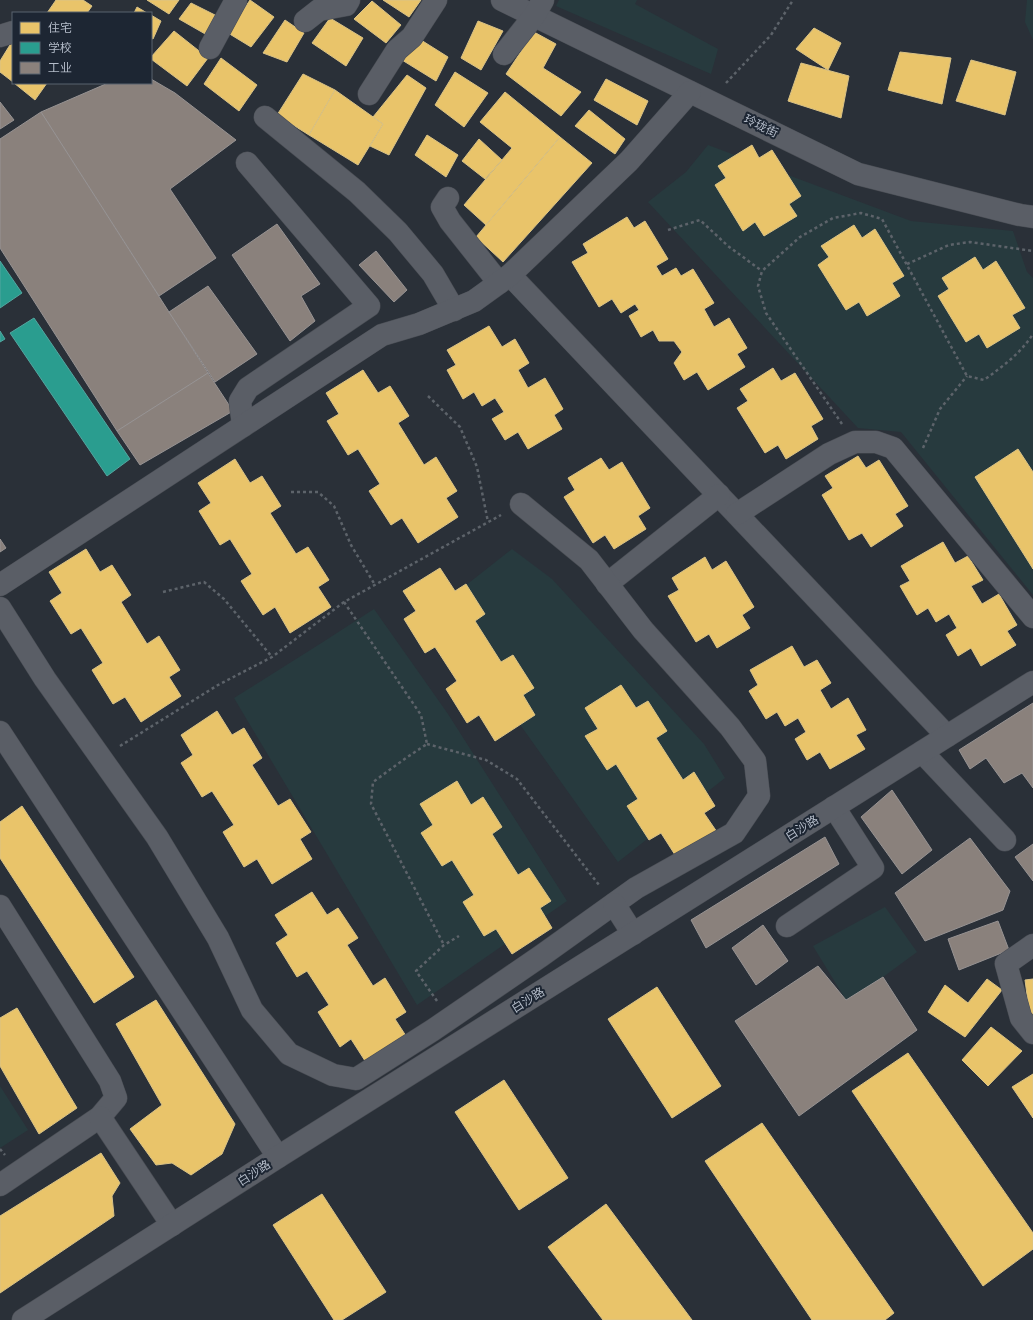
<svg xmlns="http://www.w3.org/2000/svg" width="1033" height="1320" font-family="'PT Sans','Noto Sans SC',sans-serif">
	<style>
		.green { fill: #273a3e }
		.homes { fill: #e9c46a; stroke: #d9c286 }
		.schools { fill: #2a9d8f; stroke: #53a6a0 }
		.industry { fill: #8a817c; stroke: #979393 }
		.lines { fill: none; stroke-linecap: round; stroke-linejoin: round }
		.minor-casing { stroke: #484c53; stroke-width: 23 }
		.path { stroke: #5d636a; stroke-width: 2.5; stroke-dasharray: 3 3; stroke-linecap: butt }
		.minor { stroke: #5a5e66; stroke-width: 22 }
		.labels { text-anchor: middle; stroke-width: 4; stroke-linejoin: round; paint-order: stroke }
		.street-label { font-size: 12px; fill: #b4bcc9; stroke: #1d2633 }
	</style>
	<rect width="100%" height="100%" fill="#2a3038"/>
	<g class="green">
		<polygon points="559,0 637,0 635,4 718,49 711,74 556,6"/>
		<polygon points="1027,0 1033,0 1033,40 1025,22"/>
		<polygon points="708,145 911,221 1013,231 1027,272 1033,278 1033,595 901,432 858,428 648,202 686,172"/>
		<polygon points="512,549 552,579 704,744 725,778 618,862 437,608"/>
		<polygon points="374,609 448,714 567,901 417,1005 234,698 323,642"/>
		<polygon points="885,907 917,952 883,977 846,1000 813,946"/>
		<polygon points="0,1086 28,1130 0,1148"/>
	</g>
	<g class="homes">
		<polygon points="56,0 83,0 92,6 87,13 47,13"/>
		<polygon points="147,0 179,0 169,14"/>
		<polygon points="250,0 274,17 251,47 228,33"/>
		<polygon points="383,0 421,0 409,17"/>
		<polygon points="372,1 401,25 386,43 354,19"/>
		<polygon points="191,3 217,16 207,35 179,19"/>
		<polygon points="137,7 147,13 134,13"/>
		<polygon points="151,15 161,21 153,39 151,38"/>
		<polygon points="330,18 363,38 346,66 312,43"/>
		<polygon points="285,20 304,33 287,62 263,53"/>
		<polygon points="478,21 503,31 481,70 461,58"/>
		<polygon points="814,28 841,43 828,70 796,49"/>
		<polygon points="174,31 208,58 187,86 151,59 151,57"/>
		<polygon points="534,32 556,44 543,68 581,92 561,116 506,74"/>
		<polygon points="13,40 13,82 0,72 0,61"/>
		<polygon points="421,40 448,57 436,81 402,60"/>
		<polygon points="900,52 951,58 942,104 888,90"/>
		<polygon points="221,58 257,85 239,111 204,84"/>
		<polygon points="971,60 1016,72 1005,115 956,101"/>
		<polygon points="801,63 849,76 841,118 788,101"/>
		<polygon points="455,72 488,93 464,127 435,105"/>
		<polygon points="303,74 335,90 309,135 277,115"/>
		<polygon points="407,75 426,88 389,155 370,146 383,124 373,117"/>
		<polygon points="606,79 648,101 637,125 594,100"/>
		<polygon points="14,83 47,83 35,100"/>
		<polygon points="335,90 383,124 358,165 309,135"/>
		<polygon points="505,92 560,137 486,225 464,205 512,148 480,122"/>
		<polygon points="589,110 625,139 615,154 575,126"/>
		<polygon points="427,135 458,155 446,177 415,155"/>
		<polygon points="560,137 592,163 503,262 476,237"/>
		<polygon points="479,139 502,160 485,179 462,161"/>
		<polygon points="752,145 759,158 772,150 801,196 789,204 797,216 764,236 755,222 743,231 715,185 726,178 718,166"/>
		<polygon points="627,217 634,228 645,221 668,259 656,266 662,276 676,268 681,276 693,269 714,303 704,309 714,327 729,318 747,348 737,354 745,367 708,390 697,372 684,380 674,363 682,352 674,341 659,341 653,330 641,337 629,316 639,310 635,304 621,313 612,299 599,307 572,262 588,253 583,244"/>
		<polygon points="854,225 862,238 875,229 904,276 892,283 900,296 867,316 859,302 846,310 818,265 829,257 821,246"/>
		<polygon points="975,257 983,270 996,261 1025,308 1012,315 1020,328 987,348 979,334 966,342 938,296 949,289 942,278"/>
		<polygon points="489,326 502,347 515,339 529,363 518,370 528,388 545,378 563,409 554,415 562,429 528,449 518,432 505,440 492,419 504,412 495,398 482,406 474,392 463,399 447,370 456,365 447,350"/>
		<polygon points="773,368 781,381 795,373 823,419 811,426 818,439 786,459 778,445 765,453 737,408 748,401 740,389"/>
		<polygon points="363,370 378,393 390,386 409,416 398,423 424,465 436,457 457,491 446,498 458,517 418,543 402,518 391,525 369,491 380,484 358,449 348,455 327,421 339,414 326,393"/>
		<polygon points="1018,449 1033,472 1033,569 975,477"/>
		<polygon points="858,456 866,468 879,460 908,506 895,514 903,526 871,547 862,533 849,540 822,495 833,488 825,476"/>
		<polygon points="601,458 609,470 622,462 650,508 638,516 646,529 614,549 605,535 593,543 564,497 575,490 568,478"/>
		<polygon points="235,459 250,483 262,476 281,506 270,513 296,554 308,547 329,580 318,587 331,607 290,633 275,607 263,615 241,581 252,574 230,539 220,545 199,511 211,503 198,483"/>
		<polygon points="943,542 955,563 968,556 983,580 971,586 982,604 999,594 1017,625 1007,631 1016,645 981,666 971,648 958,656 946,635 957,628 949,614 936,622 928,608 917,615 900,586 910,581 901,566"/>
		<polygon points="86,549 100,572 112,565 131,595 121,602 147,644 159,636 180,670 169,677 181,696 141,722 125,697 113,704 92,670 103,663 81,628 71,634 50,601 62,593 49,572"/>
		<polygon points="705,557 712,570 726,561 754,607 742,615 750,628 717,648 709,634 696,642 668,596 679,590 672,578"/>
		<polygon points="440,568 455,591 466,584 485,614 475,621 501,662 513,655 534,688 523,695 535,715 495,741 479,715 467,723 446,689 457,681 435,647 425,653 404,619 416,611 403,591"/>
		<polygon points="792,646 804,667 817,660 831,683 820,690 831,709 848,698 866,730 856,735 865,749 830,769 820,752 807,760 795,739 806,732 798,718 785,726 777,712 766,719 749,691 758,685 750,670"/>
		<polygon points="621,685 636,708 648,701 667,731 656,738 683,780 694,772 715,806 704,813 717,832 677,858 661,833 649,840 627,806 638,799 616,764 607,770 585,736 598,729 585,708"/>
		<polygon points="217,711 232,735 244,728 262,758 252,765 278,806 290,799 311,832 300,839 312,859 272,884 257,859 244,867 223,832 234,825 212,791 202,797 181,763 193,755 181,735"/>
		<polygon points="457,781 471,805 483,797 502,827 492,834 518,875 529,868 551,901 540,908 552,928 512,954 496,929 484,936 463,902 474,895 452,860 442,866 421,833 433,825 420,804"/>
		<polygon points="22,806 134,977 94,1003 0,858 0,822"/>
		<polygon points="312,892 327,915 338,908 358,938 347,945 373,986 385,978 406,1012 395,1019 408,1039 367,1064 351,1039 340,1047 318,1012 329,1005 307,971 297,977 276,943 288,935 275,915"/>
		<polygon points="987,979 1002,990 965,1037 928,1012 945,985 968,1003"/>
		<polygon points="1033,979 1033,1016 1030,1017 1025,980"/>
		<polygon points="657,987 721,1086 672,1118 608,1019"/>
		<polygon points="156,1000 235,1124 222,1154 191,1175 172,1163 156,1165 130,1129 162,1105 116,1024"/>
		<polygon points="17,1008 77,1108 39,1134 0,1066 0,1018"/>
		<polygon points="991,1027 1022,1051 988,1086 962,1060"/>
		<polygon points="908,1053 1033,1233 1033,1249 983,1286 852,1091"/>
		<polygon points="1033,1074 1033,1118 1012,1087"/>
		<polygon points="504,1080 568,1178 519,1210 455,1112"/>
		<polygon points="762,1123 894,1313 885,1320 812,1320 705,1161"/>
		<polygon points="101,1153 120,1183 112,1196 114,1216 0,1293 0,1216"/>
		<polygon points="322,1194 386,1292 342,1320 334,1320 273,1225"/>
		<polygon points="606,1204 692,1320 603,1320 548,1247"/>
	</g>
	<g class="schools">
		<polygon points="0,261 22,293 0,308"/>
		<polygon points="34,318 130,459 107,476 10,333"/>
		<polygon points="0,331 5,339 0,342"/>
	</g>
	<g class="industry">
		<polygon points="151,79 175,93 236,140 170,189 216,258 159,296 41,112 108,83 151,83"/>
		<polygon points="0,102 14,120 0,129"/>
		<polygon points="41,112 208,373 117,431 0,248 0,139"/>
		<polygon points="277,224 320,284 301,296 315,321 290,341 232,255"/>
		<polygon points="376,251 407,290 394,302 359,265"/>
		<polygon points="208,286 257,354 215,382 169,312"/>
		<polygon points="208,373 233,411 140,465 117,431"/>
		<polygon points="0,539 6,548 0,552"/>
		<polygon points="1033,703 1033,788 1022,773 1004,783 986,758 970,769 959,750"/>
		<polygon points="892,790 932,850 902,874 861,817"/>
		<polygon points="825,837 839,864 706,948 691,920"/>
		<polygon points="970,838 1010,891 1003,910 925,941 895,893"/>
		<polygon points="1033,844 1033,881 1015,857"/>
		<polygon points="998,921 1009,950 959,970 948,939"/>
		<polygon points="763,925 788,961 756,985 732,948"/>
		<polygon points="818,966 846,1000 883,977 917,1030 799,1116 735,1021"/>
	</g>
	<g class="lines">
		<g class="minor-casing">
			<g id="minor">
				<polyline points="502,0 858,174 1020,215 1033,217"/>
				<polyline points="305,21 319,10 346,5 349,0"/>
				<polyline points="0,36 13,32"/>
				<polyline points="210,48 236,0"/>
				<polyline points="504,54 534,16 543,0"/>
				<polyline points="369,94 397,50 412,37 436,0"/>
				<polyline points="265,117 357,192 398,232 433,274 454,310"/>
				<polyline points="448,198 442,207 450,221 499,283"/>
				<polyline points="510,275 947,736"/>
				<polyline points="243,426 240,401 248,388 369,306 247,163"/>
				<polyline points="737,514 829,454 855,442 876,442 893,448 1033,617"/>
				<polyline points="607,584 719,495"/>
				<polyline points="0,585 382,335 419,324 474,301 510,275 629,161 690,92"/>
				<polyline points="0,608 45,679 157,837 218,938 252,1010 289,1054 333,1075 356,1079 433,1030 541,956 636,888 734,833 759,796 755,761 730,727 643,630 589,560 521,504"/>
				<polyline points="0,732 278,1157"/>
				<polyline points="922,752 1005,840"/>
				<polyline points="614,904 633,934"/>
				<polyline points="0,906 110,1081 116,1098 100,1117 0,1185"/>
				<polyline points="787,926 873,868 834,807"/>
				<polyline points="1033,945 1006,964 1021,1018 1033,1033"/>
				<polyline points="100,1117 172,1225"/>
				<polyline points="23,1320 278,1157 1033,682"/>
			</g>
		</g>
		<g class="path">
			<polyline points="726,83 771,35 793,0"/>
			<polyline points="668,230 700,220 728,246 762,271"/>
			<polyline points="907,264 949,245 970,242 1033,251"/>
			<polyline points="428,396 460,427 477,467 488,522"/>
			<path d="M 842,424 L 766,313 L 758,286 L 762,271 L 800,237 L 833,218 L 861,213 L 882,219 L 967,376 L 984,380 C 1003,366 1020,354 1033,334"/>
			<polyline points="923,448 940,409 967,376"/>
			<polyline points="291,492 318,492 334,506 351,545 375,585"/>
			<polyline points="163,592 204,582 224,599 272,657"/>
			<polyline points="344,602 421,715 427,744 406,758 373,782 371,804 444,945"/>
			<polyline points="427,744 486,760 517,779 599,885"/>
			<polyline points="120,746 218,685 272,657 344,602 501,515"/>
			<polyline points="437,1001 416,971 444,945 459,936"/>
			<polyline points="0,1149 5,1155"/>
		</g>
		<use href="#minor" class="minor"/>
	</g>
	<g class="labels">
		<g class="street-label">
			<text transform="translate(761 126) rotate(26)" y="4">玲珑街</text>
			<text transform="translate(802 828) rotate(-32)" y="4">白沙路</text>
			<text transform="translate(528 1000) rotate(-32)" y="4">白沙路</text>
			<text transform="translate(254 1173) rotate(-33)" y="4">白沙路</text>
		</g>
	</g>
	<rect x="12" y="12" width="140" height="72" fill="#1d2633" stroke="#59626f"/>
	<rect x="20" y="22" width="20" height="12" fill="#e9c46a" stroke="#59626f"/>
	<text x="48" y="32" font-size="12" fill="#b4bcc9">住宅</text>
	<rect x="20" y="42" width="20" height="12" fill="#2a9d8f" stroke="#59626f"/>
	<text x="48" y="52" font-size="12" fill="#b4bcc9">学校</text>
	<rect x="20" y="62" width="20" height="12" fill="#8a817c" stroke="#59626f"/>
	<text x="48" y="72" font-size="12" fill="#b4bcc9">工业</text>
</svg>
